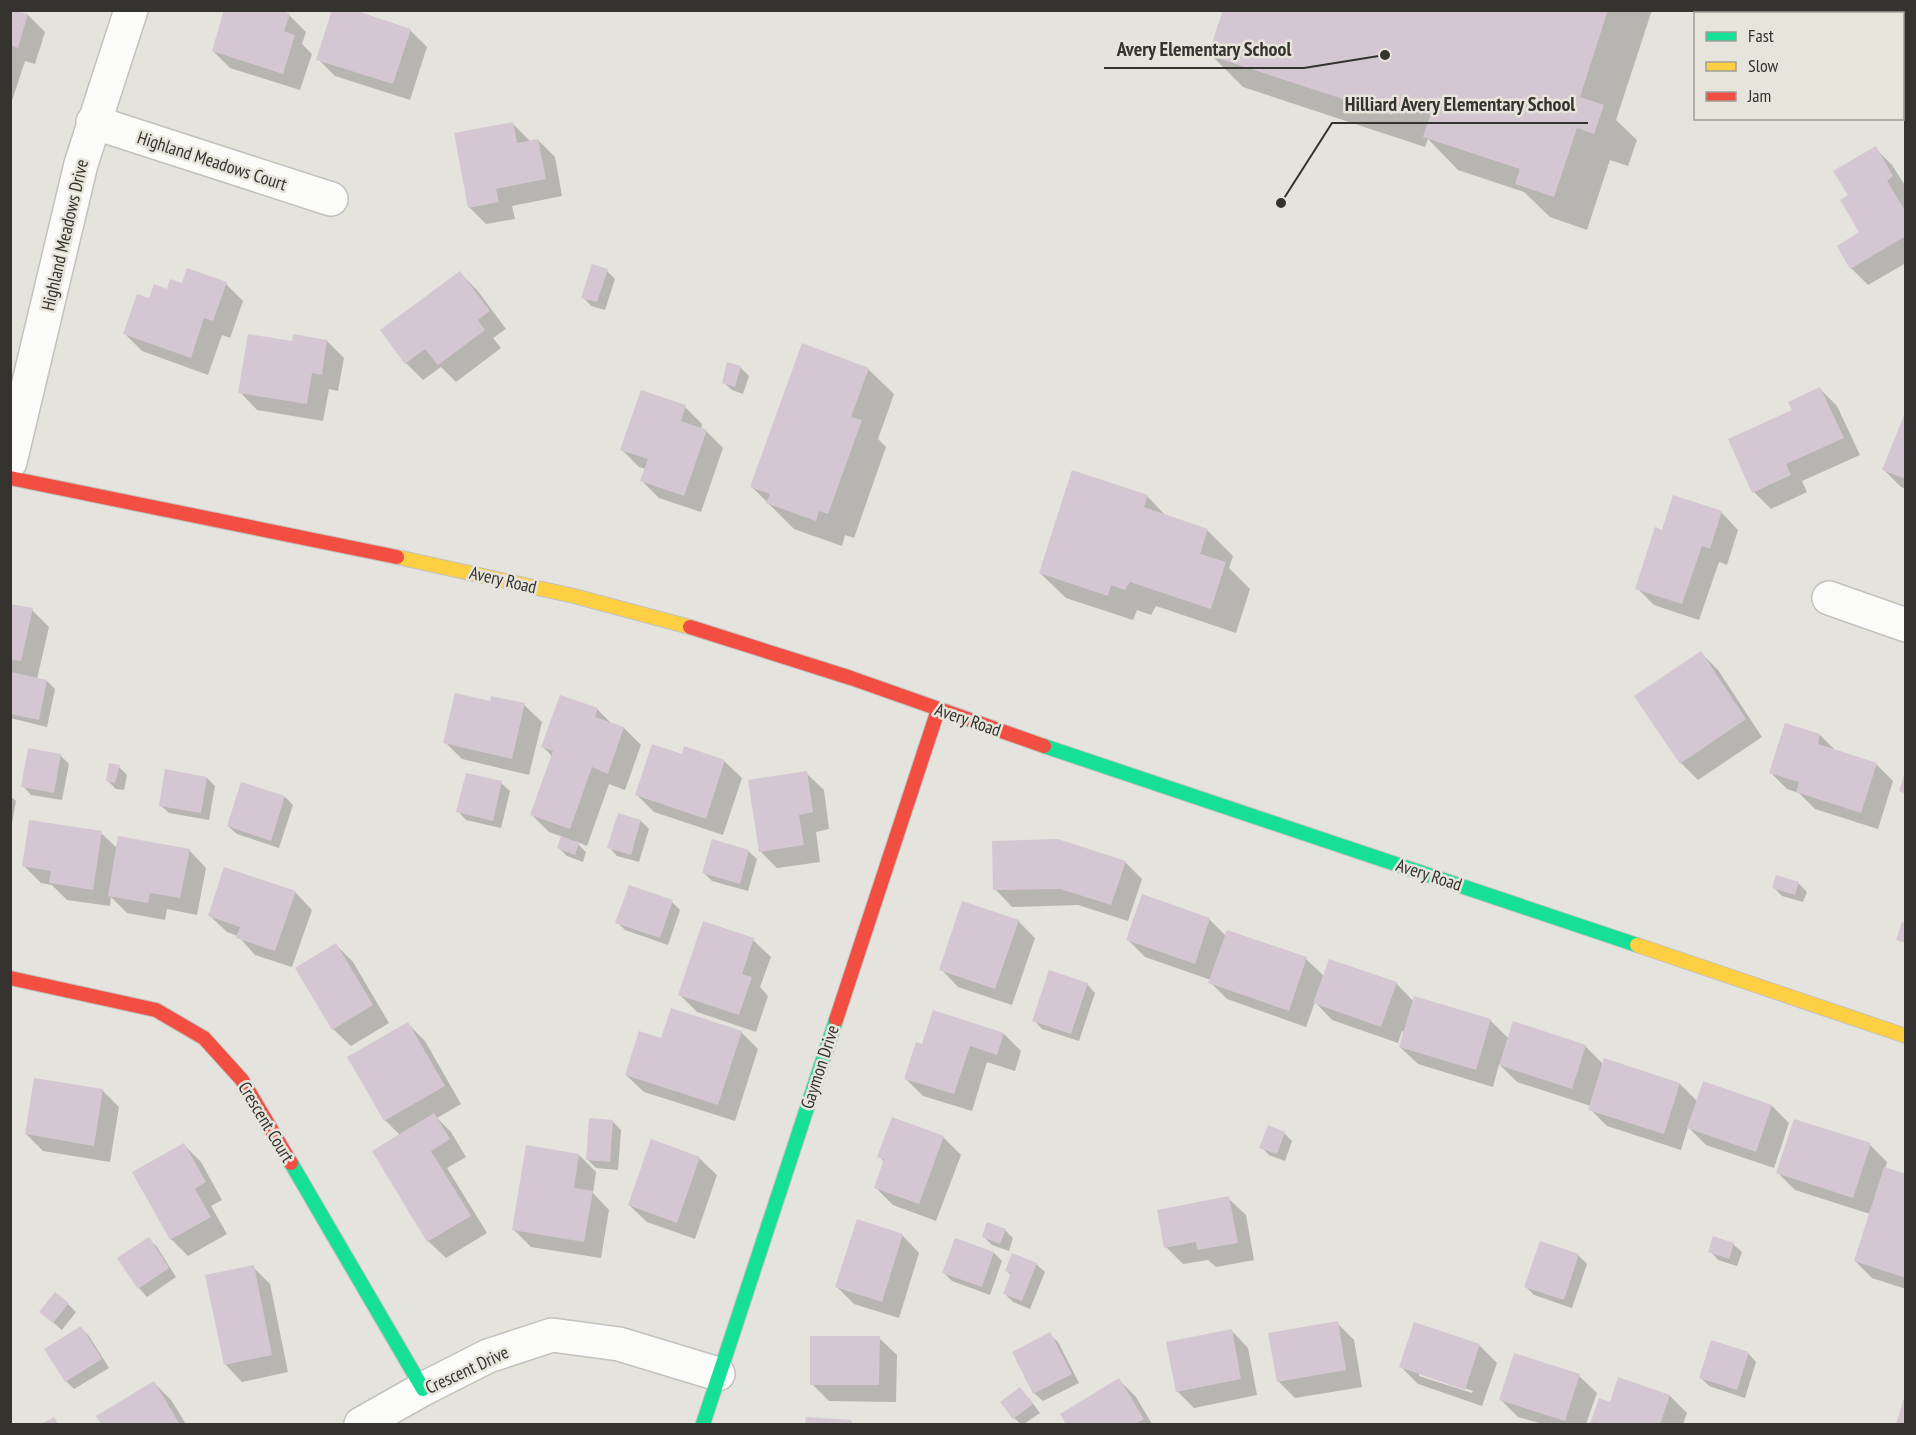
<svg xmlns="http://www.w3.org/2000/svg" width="1916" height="1435" font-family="'PT Sans Narrow',sans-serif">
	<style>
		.shadow { fill: #0003; fill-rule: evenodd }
		.building { fill: #d5c7d2 }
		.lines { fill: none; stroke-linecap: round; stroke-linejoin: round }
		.street-casing { stroke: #c2c1bd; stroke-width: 36 }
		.fast-casing { stroke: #c2c1bd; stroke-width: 16 }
		.slow-casing { stroke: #c2c1bd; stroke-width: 16 }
		.jam-casing { stroke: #c2c1bd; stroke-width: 16 }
		.street { stroke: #fbfbfa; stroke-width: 33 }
		.fast { stroke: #16e098; stroke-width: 14 }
		.slow { stroke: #ffcf43; stroke-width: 14 }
		.jam { stroke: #f24e42; stroke-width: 14 }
		.labels { text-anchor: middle; stroke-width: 5; stroke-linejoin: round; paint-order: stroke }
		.street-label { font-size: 18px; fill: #343330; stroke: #e7e5db }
		.leader { fill: none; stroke: #343330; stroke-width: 2 }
		.callout-dot { fill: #343330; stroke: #e7e5db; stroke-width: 2 }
		.callout-label { font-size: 20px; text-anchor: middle; font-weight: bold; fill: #343330; stroke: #e7e5db; stroke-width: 5; stroke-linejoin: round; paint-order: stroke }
	</style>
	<rect width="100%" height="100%" fill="#e4e3de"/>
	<g class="shadow">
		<polygon points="10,10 28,15 45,32 35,64 25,61 10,107"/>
		<polygon points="1224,10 1652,10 1616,120 1637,140 1628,166 1610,160 1587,230 1550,217 1524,192 1458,170 1428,139 1425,147 1243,87 1210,54"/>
		<polygon points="289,15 306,32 302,44 312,54 300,90 230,68 213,51"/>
		<polygon points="410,30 427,47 410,100 335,76 318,59"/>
		<polygon points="513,124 531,142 538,140 555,157 562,196 512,206 515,219 486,224 469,207"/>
		<polygon points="1875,148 1892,165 1906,187 1904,199 1906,202 1906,263 1868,285 1851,268 1861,233 1850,196"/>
		<polygon points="607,271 615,279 605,310 591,306 583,297"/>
		<polygon points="460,273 477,290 506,329 493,338 501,348 456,382 441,367 423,380 406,363"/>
		<polygon points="226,284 243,301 230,338 222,335 208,375 142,351 125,334 150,300 168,291 183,285"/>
		<polygon points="327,341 344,358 338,391 329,389 323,421 257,410 240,392 293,343"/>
		<polygon points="728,364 741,368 749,376 743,394 732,390 723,382"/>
		<polygon points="868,369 894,394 878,439 886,447 854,538 845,535 842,546 794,529 752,487"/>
		<polygon points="1820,389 1837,406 1860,455 1802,481 1807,492 1771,509 1754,492 1794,411"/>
		<polygon points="685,407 702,424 701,429 706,431 723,448 701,512 659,498 642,481 646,469 639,467 622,450"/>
		<polygon points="1906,414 1906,489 1901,487 1884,470"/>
		<polygon points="1147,496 1167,517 1207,530 1233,556 1229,568 1250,589 1236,633 1156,606 1151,615 1137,610 1133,620 1066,598 1040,573"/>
		<polygon points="1721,512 1738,530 1727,565 1719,562 1699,620 1654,605 1637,588 1663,532"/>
		<polygon points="10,605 32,610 49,627 37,679 47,681 55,689 47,727 10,718"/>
		<polygon points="1701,653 1718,670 1762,737 1698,780 1681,763"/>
		<polygon points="561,697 598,710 612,724 624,728 641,745 625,790 609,784 587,846 575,841 586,852 583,862 567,856 559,848 563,837 549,832 532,815 552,756 543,747"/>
		<polygon points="491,703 524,705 542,722 529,775 462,759 445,742"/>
		<polygon points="1820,735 1836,751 1876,764 1893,781 1878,829 1815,809 1799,793 1787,789 1770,772"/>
		<polygon points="60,755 69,764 62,800 31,795 23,786"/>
		<polygon points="683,756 724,761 742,778 723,835 654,812 637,795"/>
		<polygon points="119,767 127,775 124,790 116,789 107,780"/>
		<polygon points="806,773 824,790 829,829 816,832 820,862 777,868 760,851"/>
		<polygon points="207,778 215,786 209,820 169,813 160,805"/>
		<polygon points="501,783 510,791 501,828 466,820 458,811"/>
		<polygon points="10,796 16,801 10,834"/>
		<polygon points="285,797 293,805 279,848 237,834 228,826"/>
		<polygon points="641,821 649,829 639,862 617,856 609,847"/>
		<polygon points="101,833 118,849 189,850 206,868 197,915 167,909 165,920 127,913 111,897 110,906 67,900 52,885 41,883 24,866"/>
		<polygon points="748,851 757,859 748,891 712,881 704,873"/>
		<polygon points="1125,862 1142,879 1128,921 1078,905 1012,907 995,889"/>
		<polygon points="1798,883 1807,892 1803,902 1782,896 1774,888"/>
		<polygon points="295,892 312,910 292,967 255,955 238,936 227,932 209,915"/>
		<polygon points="672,902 680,910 668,945 625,930 617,922"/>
		<polygon points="1209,919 1226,936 1306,959 1324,976 1396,983 1414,1002 1490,1020 1509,1039 1585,1046 1604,1065 1680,1084 1698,1102 1772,1106 1789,1123 1774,1168 1706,1145 1688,1127 1681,1150 1607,1126 1590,1109 1591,1106 1517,1082 1499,1064 1493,1087 1418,1064 1400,1047 1405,1032 1402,1031 1398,1043 1332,1020 1315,1002 1306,1027 1227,999 1210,982 1211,980 1145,957 1128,940"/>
		<polygon points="1018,921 1035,938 1012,1005 958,987 941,969"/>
		<polygon points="753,940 771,957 760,987 768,996 756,1032 697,1012 680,995"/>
		<polygon points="336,945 353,962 389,1023 351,1046 333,1029"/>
		<polygon points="1087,984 1095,993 1079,1041 1042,1029 1034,1020"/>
		<polygon points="408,1024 425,1041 461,1104 437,1118 451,1132 466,1157 447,1168 487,1233 446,1258 428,1241 374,1151 400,1135 385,1120 349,1058"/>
		<polygon points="741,1032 758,1049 735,1121 644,1092 626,1075 662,1040"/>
		<polygon points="1004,1034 1021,1051 1015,1071 987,1062 972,1111 923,1096 906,1079 923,1046"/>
		<polygon points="102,1090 119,1107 110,1162 43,1151 26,1134"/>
		<polygon points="612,1121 621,1130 618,1170 596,1168 588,1160"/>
		<polygon points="1284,1133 1292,1141 1285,1161 1269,1155 1261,1147"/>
		<polygon points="943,1137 961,1155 936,1221 893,1205 876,1188 885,1163 879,1156"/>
		<polygon points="184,1145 201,1162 222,1200 211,1206 227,1234 188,1256 171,1239"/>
		<polygon points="1870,1145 1887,1162 1885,1169 1906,1176 1906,1289 1872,1278 1855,1261 1870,1214 1795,1190 1778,1173"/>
		<polygon points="579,1155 596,1172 593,1193 609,1210 601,1258 531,1247 514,1230"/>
		<polygon points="699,1158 717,1175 695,1239 647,1222 629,1205"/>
		<polygon points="1228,1198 1246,1215 1254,1260 1216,1267 1208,1260 1183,1264 1166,1247"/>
		<polygon points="1005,1230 1013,1238 1009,1251 992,1245 983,1236"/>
		<polygon points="902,1235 919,1253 899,1318 854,1304 837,1287"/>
		<polygon points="149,1239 157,1247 176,1277 147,1297 139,1288"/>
		<polygon points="956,1240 994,1253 1002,1261 990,1295 952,1281 944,1273"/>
		<polygon points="1733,1244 1742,1252 1737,1266 1718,1260 1710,1251"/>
		<polygon points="1578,1255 1587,1264 1572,1308 1534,1295 1526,1287"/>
		<polygon points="1036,1264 1045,1272 1030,1309 1013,1302 1005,1294 1012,1276 1007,1271"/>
		<polygon points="253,1267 270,1284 288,1372 242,1382 225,1364"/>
		<polygon points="68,1304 76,1312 62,1330 41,1312"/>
		<polygon points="1337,1323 1354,1340 1362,1387 1295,1398 1278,1381"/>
		<polygon points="81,1328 89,1336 109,1368 74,1389 66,1381"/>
		<polygon points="1231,1330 1248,1348 1257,1395 1194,1408 1177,1391"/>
		<polygon points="1049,1334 1058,1342 1079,1383 1043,1401 1034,1393"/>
		<polygon points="879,1338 897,1355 896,1402 829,1401 812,1384"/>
		<path d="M 1479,1345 L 1497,1363 L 1482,1406 L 1418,1384 L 1401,1367 ZM 1419,1373 L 1473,1391 L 1472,1393 L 1419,1376 Z"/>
		<polygon points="1748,1353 1756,1362 1745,1398 1709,1386 1701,1378"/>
		<polygon points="1579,1376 1597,1393 1586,1424 1543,1424 1518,1417 1500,1399"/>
		<polygon points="1119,1380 1136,1397 1152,1424 1067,1424 1062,1415"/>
		<polygon points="154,1383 171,1400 186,1424 103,1424 99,1417"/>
		<polygon points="1670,1396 1687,1413 1683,1424 1591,1424 1599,1400 1611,1404"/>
		<polygon points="1028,1397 1040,1413 1024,1424 1021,1424 1014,1418"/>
		<polygon points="807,1419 850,1421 854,1424 807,1424"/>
	</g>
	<g class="building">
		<polygon points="10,10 28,14 18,48 10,45"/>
		<polygon points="224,10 280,10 290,14 284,31 295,35 283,74 212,51"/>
		<polygon points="332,10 354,10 411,29 393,84 316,60"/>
		<polygon points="1223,10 1608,10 1580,97 1604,105 1594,134 1577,128 1554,197 1515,184 1520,169 1423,137 1431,113 1396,102 1392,115 1208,55"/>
		<polygon points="1824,10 1861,10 1869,13 1823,14"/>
		<polygon points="513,122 517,143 538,139 546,179 496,189 499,202 468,208 454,133"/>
		<polygon points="1876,146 1893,176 1887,181 1906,212 1906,236 1850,269 1837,246 1859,232 1840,200 1848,195 1833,171"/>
		<polygon points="592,264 608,269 597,302 581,298"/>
		<polygon points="187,268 227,282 213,321 204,318 191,358 123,334 137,294 149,298 154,284 167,289 170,279 182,283"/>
		<polygon points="460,271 490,311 478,320 485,330 438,365 425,349 405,364 380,330"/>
		<polygon points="248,334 292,341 293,334 327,340 322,375 312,373 307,404 238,393"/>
		<polygon points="802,343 869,368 851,417 862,420 828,514 819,511 816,521 766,503 770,494 750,487"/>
		<polygon points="727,362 741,366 735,387 722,383"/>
		<polygon points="1820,387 1844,438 1786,464 1791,475 1752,493 1728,439 1792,410 1788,402"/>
		<polygon points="641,390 686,405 681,421 707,430 684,496 640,481 648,459 620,450"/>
		<polygon points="1906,410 1906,479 1882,470"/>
		<polygon points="1072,470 1148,495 1144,507 1208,529 1200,554 1226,562 1211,609 1130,582 1125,590 1111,585 1108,596 1039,573"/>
		<polygon points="1673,495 1722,511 1710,549 1702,546 1682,604 1635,589 1655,527 1662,530"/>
		<polygon points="10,604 33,608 21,661 10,659"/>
		<polygon points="1701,651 1746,719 1680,764 1634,696"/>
		<polygon points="11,672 47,680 39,720 10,714"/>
		<polygon points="455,693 490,701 491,696 525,703 512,759 443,743"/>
		<polygon points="560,695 598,708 595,717 624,727 608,774 592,767 570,829 530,815 553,751 541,747"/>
		<polygon points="1785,723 1820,734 1818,744 1877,763 1861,813 1796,792 1799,782 1769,773"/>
		<polygon points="652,744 682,754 684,746 725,760 706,819 635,795"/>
		<polygon points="28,748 61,754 54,793 21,787"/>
		<polygon points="109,763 120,765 115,783 106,781"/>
		<polygon points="165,769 207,777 201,813 159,806"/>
		<polygon points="807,771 813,812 799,815 804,845 759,852 748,780"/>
		<polygon points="1905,772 1906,772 1906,794 1899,791"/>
		<polygon points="466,773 502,781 493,821 456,812"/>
		<polygon points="241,782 285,796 271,841 227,826"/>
		<polygon points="618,813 641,820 631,855 607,848"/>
		<polygon points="29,820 102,831 93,890 49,883 51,871 22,866"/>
		<polygon points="118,836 190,849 180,898 150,893 148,903 108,896"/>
		<polygon points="561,836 579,843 575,855 557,848"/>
		<polygon points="712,839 749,850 740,884 702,873"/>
		<polygon points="1058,839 1126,861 1111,905 1060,889 993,890 992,841"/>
		<polygon points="224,867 296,891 275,951 236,938 240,927 208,916"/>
		<polygon points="1776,875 1799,882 1795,895 1772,888"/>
		<polygon points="629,885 673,900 660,938 615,923"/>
		<polygon points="1142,894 1210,918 1195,964 1126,940"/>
		<polygon points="962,901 1019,920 995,989 939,970"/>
		<polygon points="703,921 754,938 742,974 752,977 739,1015 678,995"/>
		<polygon points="1902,922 1906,923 1906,943 1896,940"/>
		<polygon points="1227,930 1307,957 1289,1011 1208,983"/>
		<polygon points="336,943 373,1005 332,1030 295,968"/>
		<polygon points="1329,959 1397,982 1381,1027 1313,1003"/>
		<polygon points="1049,970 1088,983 1071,1034 1032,1021"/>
		<polygon points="1414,996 1491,1019 1476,1070 1399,1047"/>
		<polygon points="671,1008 742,1031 718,1105 625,1075 639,1031 661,1038"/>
		<polygon points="933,1010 1004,1033 997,1055 970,1046 954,1094 904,1079 916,1042 922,1044"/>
		<polygon points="1513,1021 1586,1045 1572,1089 1499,1065"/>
		<polygon points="408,1022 445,1086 384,1121 347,1057"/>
		<polygon points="1604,1058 1680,1083 1664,1134 1588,1110"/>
		<polygon points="34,1078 103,1089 94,1146 25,1134"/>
		<polygon points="1703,1081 1772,1105 1756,1152 1687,1128"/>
		<polygon points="434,1113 450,1139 431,1151 471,1216 427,1242 372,1151"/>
		<polygon points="892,1117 944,1136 919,1204 874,1188 884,1159 877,1157"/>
		<polygon points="589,1118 613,1120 610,1162 586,1160"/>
		<polygon points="1794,1119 1871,1143 1853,1198 1776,1173"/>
		<polygon points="1268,1125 1285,1132 1277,1154 1259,1148"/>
		<polygon points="651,1139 700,1157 677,1223 628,1205"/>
		<polygon points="184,1143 206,1182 195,1189 211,1217 170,1240 132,1172"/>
		<polygon points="526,1145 579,1154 574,1188 593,1191 584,1242 512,1230"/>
		<polygon points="1884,1167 1906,1174 1906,1278 1854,1261"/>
		<polygon points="1229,1196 1238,1243 1197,1250 1196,1242 1164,1248 1157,1210"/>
		<polygon points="857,1219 903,1234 882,1302 835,1287"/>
		<polygon points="987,1222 1006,1229 1000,1244 982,1237"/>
		<polygon points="1713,1236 1734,1243 1729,1259 1708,1252"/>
		<polygon points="149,1237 169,1268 138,1289 117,1258"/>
		<polygon points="955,1238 994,1252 982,1287 942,1273"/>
		<polygon points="1540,1241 1579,1254 1564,1300 1524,1287"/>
		<polygon points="1012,1253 1037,1263 1022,1301 1003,1294 1011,1273 1005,1271"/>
		<polygon points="254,1265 272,1355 224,1365 205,1275"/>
		<polygon points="55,1292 69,1303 53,1323 39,1312"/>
		<polygon points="1338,1321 1346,1370 1277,1382 1268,1333"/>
		<polygon points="1414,1322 1480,1344 1465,1390 1399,1367"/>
		<polygon points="81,1326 102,1359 65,1382 44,1349"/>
		<polygon points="1232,1329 1241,1379 1176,1392 1166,1342"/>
		<polygon points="1050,1332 1072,1374 1033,1394 1012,1352"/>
		<polygon points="810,1336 880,1336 879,1385 810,1385"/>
		<polygon points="1711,1340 1749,1352 1737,1390 1699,1378"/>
		<polygon points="1514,1353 1580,1374 1565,1421 1499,1400"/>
		<polygon points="1618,1377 1670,1395 1660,1424 1590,1424 1599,1398 1610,1402"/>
		<polygon points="1119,1378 1144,1419 1135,1424 1066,1424 1060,1414"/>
		<polygon points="154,1381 179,1423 176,1424 101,1424 96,1416"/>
		<polygon points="1020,1387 1033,1404 1013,1419 1000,1402"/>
		<polygon points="1905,1395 1906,1424 1896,1424"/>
		<polygon points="54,1417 58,1424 41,1424"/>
		<polygon points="806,1417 851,1420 851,1424 805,1424"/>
	</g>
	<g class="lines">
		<g class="street-casing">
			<g id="street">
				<polyline points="93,122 331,199"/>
				<polyline points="10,462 81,164 131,10"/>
				<polyline points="1829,598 1906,625"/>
				<polyline points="361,1424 423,1389 488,1356 552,1335 619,1344 718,1374"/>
			</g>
		</g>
		<g class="fast-casing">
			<g id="fast">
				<polyline points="1044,746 1637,945"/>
				<polyline points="291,1163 423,1389"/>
				<polyline points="703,1424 836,1020"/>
			</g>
		</g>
		<g class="slow-casing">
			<g id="slow">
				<polyline points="397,557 574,596 690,627"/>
				<polyline points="1637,945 1906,1036"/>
			</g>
		</g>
		<g class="jam-casing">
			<g id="jam">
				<polyline points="10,478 397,557"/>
				<polyline points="690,627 851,678 1044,746"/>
				<polyline points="10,978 156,1010 204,1038 242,1080 291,1163"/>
				<polyline points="836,1020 938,710"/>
			</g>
		</g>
		<use href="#street" class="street"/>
		<use href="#fast" class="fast"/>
		<use href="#slow" class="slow"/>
		<use href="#jam" class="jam"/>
	</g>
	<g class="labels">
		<g class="street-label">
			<text transform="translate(212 161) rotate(18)" y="6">Highland Meadows Court</text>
			<text transform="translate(65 235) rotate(-77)" y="6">Highland Meadows Drive</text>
			<text transform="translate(503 580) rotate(13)" y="6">Avery Road</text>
			<text transform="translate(968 720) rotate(19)" y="6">Avery Road</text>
			<text transform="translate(1429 875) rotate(18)" y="6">Avery Road</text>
			<text transform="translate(820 1067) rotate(-72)" y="6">Gaymon Drive</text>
			<text transform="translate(266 1122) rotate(59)" y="6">Crescent Court</text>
			<text transform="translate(467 1370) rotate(-25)" y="6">Crescent Drive</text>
		</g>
	</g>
	<path class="leader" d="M1385 55L1304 68H1104M1281 203L1332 123H1588"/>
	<g class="callout-dot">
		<circle cx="1385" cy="55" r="6"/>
		<circle cx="1281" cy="203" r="6"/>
	</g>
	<g class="callout-label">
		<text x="1204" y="56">Avery Elementary School</text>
		<text x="1460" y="111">Hilliard Avery Elementary School</text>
	</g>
	<rect width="1916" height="1435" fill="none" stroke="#343330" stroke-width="24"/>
	<rect x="1694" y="12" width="210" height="108" fill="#e7e5db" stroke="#9f9e97" stroke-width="1.5"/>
	<rect x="1706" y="32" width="30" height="9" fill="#16e098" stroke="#9f9e97" stroke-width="1.5"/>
	<text x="1748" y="42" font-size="18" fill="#343330">Fast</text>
	<rect x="1706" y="62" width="30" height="9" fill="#ffcf43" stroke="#9f9e97" stroke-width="1.5"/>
	<text x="1748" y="72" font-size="18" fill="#343330">Slow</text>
	<rect x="1706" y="92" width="30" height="9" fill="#f24e42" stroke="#9f9e97" stroke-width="1.5"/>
	<text x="1748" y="102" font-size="18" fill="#343330">Jam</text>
</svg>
